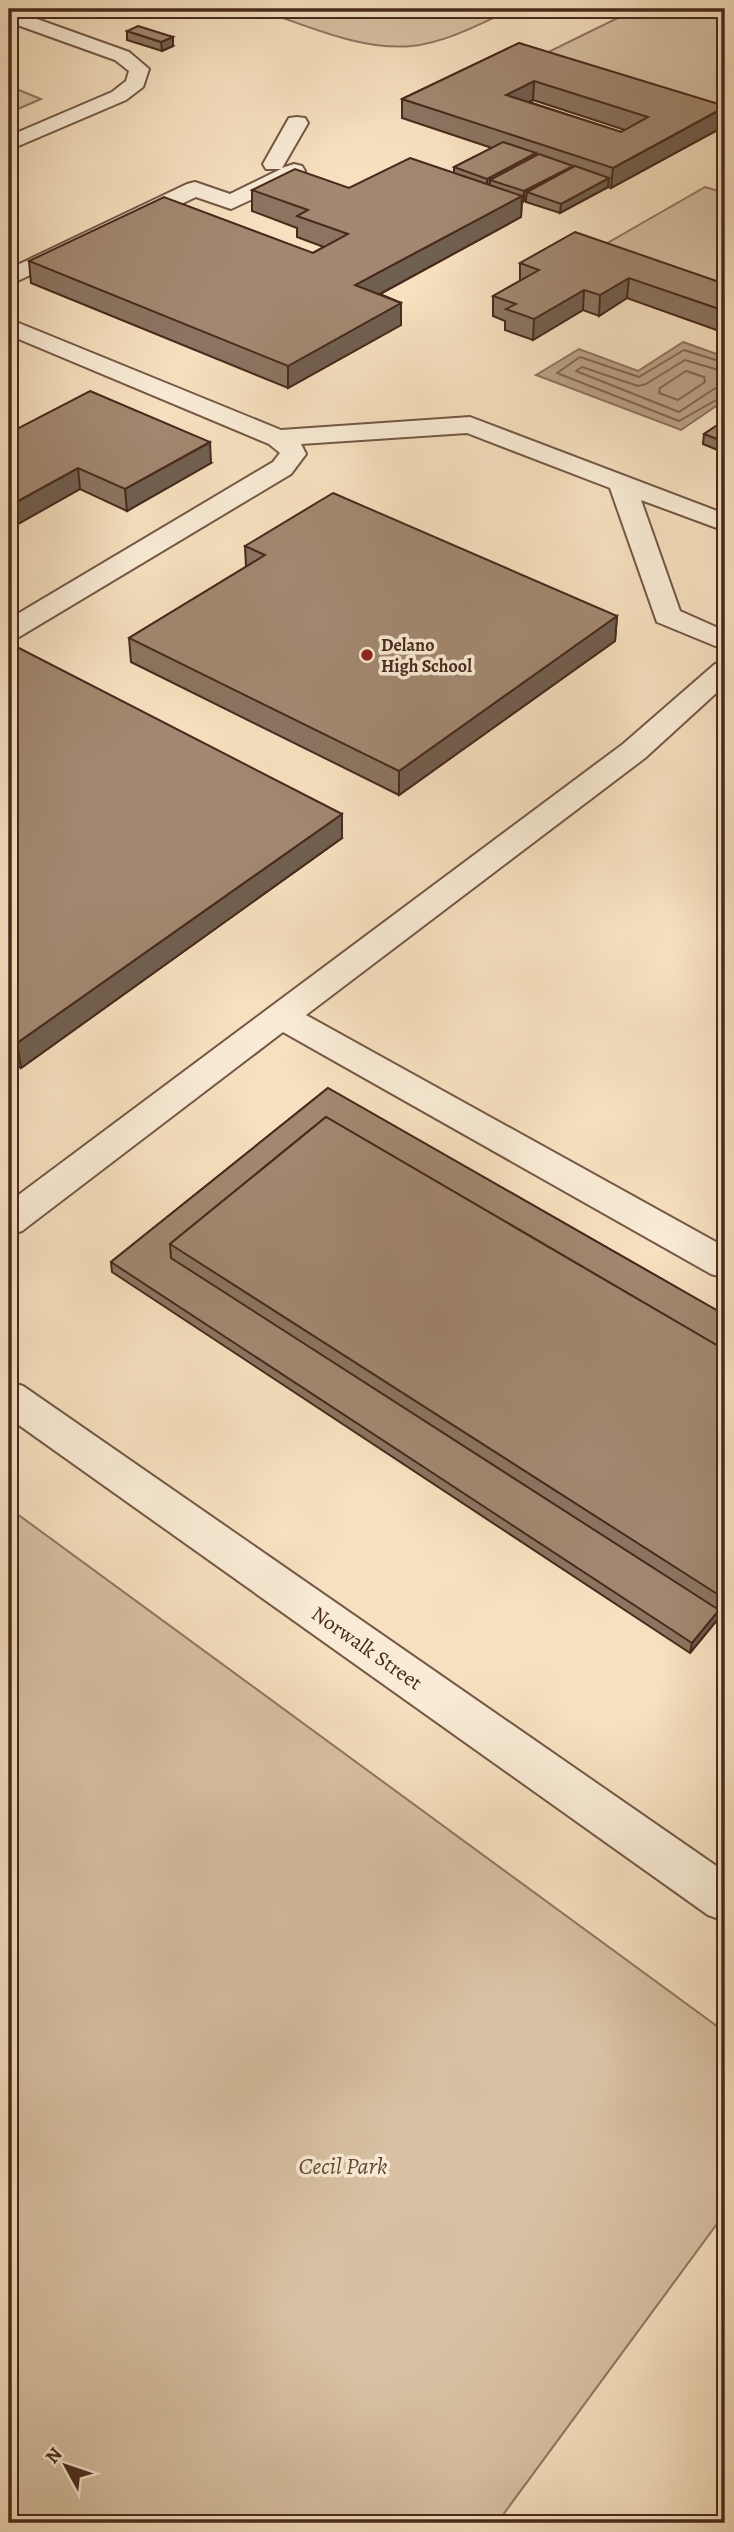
<svg xmlns="http://www.w3.org/2000/svg" width="734" height="2532" font-family="Alegreya,serif">
	<style>
		.green { fill: #d8c1a3; stroke: #907560; stroke-width: 2 }
		.water { fill: #bba288; stroke: #8d725d; stroke-width: 2 }
		.lines { fill: none; stroke-linecap: round; stroke-linejoin: round }
		.shore { stroke: #826652; stroke-width: 2 }
		.minor-casing { stroke: #745745; stroke-width: 4 }
		.minor { fill: #f9ebd5; fill-rule: evenodd }
		.wall { fill: #8b7561; stroke: #48291c; stroke-width: 2; fill-rule: evenodd }
		.shaded-wall { fill: #715f4f; stroke: #48291c; stroke-width: 2 }
		.building { fill: #a28871; stroke: #48291c; stroke-width: 2; fill-rule: evenodd }
		.poi-dot { fill: #8f2418; stroke: #f9ebd5; stroke-width: 2.5 }
		.labels { text-anchor: middle; stroke-width: 7; stroke-linejoin: round; paint-order: stroke }
		.far-poi-label { font-size: 18px; font-weight: bold; fill: #48291c; stroke: #f9ebd5; text-anchor: start }
		.street-label { font-size: 21px; fill: #48291c; stroke: #f9ebd5 }
		.near-park-label { font-size: 24px; font-style: italic; fill: #654737; stroke: #f9ebd5 }
	</style>
	<rect width="100%" height="100%" fill="#f6e0bf"/>
	<filter id="stains"><feTurbulence type="fractalNoise" baseFrequency=".00286" numOctaves="4"/><feColorMatrix values="0 0 0 0 .2 0 0 0 0 .09 0 0 0 0 .02 0 0 0 .5 -.17"/></filter>
	<radialGradient id="worn" r=".72"><stop offset=".6" stop-color="#630" stop-opacity="0"/><stop offset="1" stop-color="#630" stop-opacity=".3"/></radialGradient>
	<g class="green">
		<path d="M 257,9 L 513,9 C 481,23 448,42 412,46 C 360,51 306,25 257,9 Z"/>
		<polygon points="636,9 725,9 725,115 538,57"/>
		<polygon points="9,86 41,99 9,113"/>
		<polygon points="705,187 725,193 725,287 604,245"/>
		<polygon points="9,1508 725,2032 725,2213 497,2523 9,2523"/>
	</g>
	<polygon class="water" points="683,342 725,357 725,400 681,430 536,375 579,349 638,371"/>
	<g class="lines">
		<g class="shore">
			<polyline points="725,363 684,350 639,377 580,357 557,373 679,421 725,395"/>
			<polygon points="686,371 704,377 705,382 678,400 659,393 660,388"/>
			<polyline points="725,372 685,360 646,384 638,386 582,367 576,371 679,412 714,389 725,386"/>
		</g>
		<g class="minor-casing">
			<g id="minor">
				<polygon points="9,9 129,52 149,69 143,87 126,100 9,150 9,136 112,92 126,81 129,71 115,60 9,22"/>
				<polygon points="297,117 305,118 308,123 282,168 294,164 302,166 305,171 302,176 231,209 196,197 9,285 9,269 187,184 195,182 230,194 281,169 266,169 263,164 289,118"/>
				<polygon points="9,319 281,430 470,417 725,514 725,531 641,500 680,611 725,631 725,650 657,622 610,488 467,433 301,444 306,454 291,474 19,637 9,640 9,619 273,462 280,453 269,444 9,335"/>
				<polygon points="725,661 725,685 645,758 306,1015 725,1247 725,1278 711,1274 283,1032 22,1231 9,1235 9,1202 623,744 715,664"/>
				<polygon points="9,1382 23,1386 725,1872 725,1921 708,1915 9,1418"/>
			</g>
		</g>
		<use href="#minor" class="minor"/>
	</g>
	<g class="wall">
		<polygon points="127,31 173,46 162,51 127,40"/>
		<path d="M 519,43 L 725,126 L 611,188 L 608,187 L 560,213 L 526,202 L 526,199 L 524,201 L 522,200 L 521,217 L 380,294 L 401,303 L 401,325 L 288,388 L 31,283 L 29,261 L 313,253 L 324,247 L 297,237 L 297,228 L 252,211 L 252,190 L 349,188 L 454,173 L 454,167 L 492,148 L 402,118 L 402,99 ZM 533,100 L 625,130 L 621,132 L 529,102 Z"/>
		<polygon points="520,263 725,284 725,333 627,298 599,316 583,310 533,340 505,330 505,321 493,316 493,296 520,281"/>
		<polygon points="725,420 725,453 703,444 704,434"/>
		<polygon points="9,433 211,463 127,511 80,489 9,529"/>
		<polygon points="245,546 617,616 615,641 399,795 131,662 129,638 246,567"/>
		<polygon points="9,649 342,838 21,1068 9,1060"/>
		<polygon points="328,1088 725,1315 725,1626 717,1620 690,1653 112,1272 111,1262"/>
	</g>
	<g class="shaded-wall">
		<polygon points="173,37 173,46 162,51 161,42"/>
		<polygon points="534,81 533,100 505,114 506,95"/>
		<polygon points="725,107 725,126 611,188 613,168"/>
		<polygon points="536,153 536,163 490,180 490,186 487,188 487,179"/>
		<polygon points="573,166 572,175 527,192 526,199 524,201 524,191"/>
		<polygon points="609,178 608,187 560,213 561,204"/>
		<polygon points="522,196 521,217 356,307 355,285"/>
		<polygon points="629,278 627,298 599,316 600,295"/>
		<polygon points="584,290 583,310 533,340 534,319"/>
		<polygon points="401,303 401,325 288,388 288,366"/>
		<polygon points="210,442 211,463 127,511 125,489"/>
		<polygon points="78,468 80,489 9,529 9,506"/>
		<polygon points="617,616 615,641 399,795 399,771"/>
		<polygon points="342,814 342,838 21,1068 17,1043"/>
		<polygon points="719,1610 717,1620 690,1653 692,1643"/>
	</g>
	<g class="building">
		<polygon points="138,26 173,37 161,42 127,31"/>
		<path d="M 519,43 L 725,106 L 725,107 L 613,168 L 402,99 ZM 534,81 L 648,117 L 621,132 L 506,95 Z"/>
		<polygon points="503,142 536,153 487,179 454,167"/>
		<polygon points="539,154 573,166 524,191 490,180"/>
		<polygon points="410,158 522,196 355,285 401,303 288,366 29,261 164,197 313,253 348,234 297,216 308,210 252,190 295,169 349,188"/>
		<polygon points="575,166 609,178 561,204 527,192"/>
		<polygon points="575,232 725,284 725,311 629,278 600,295 584,290 534,319 506,309 516,304 493,296 539,270 520,263"/>
		<polygon points="90,391 210,442 125,489 78,468 9,506 9,433"/>
		<polygon points="725,420 725,442 704,434"/>
		<polygon points="333,493 617,616 399,771 129,638 265,555 245,546"/>
		<polygon points="15,646 342,814 17,1043 9,1038 9,649"/>
		<polygon points="328,1088 725,1315 725,1350 326,1117 170,1244 171,1258 719,1610 692,1643 111,1262"/>
		<polygon points="326,1117 725,1350 725,1599 170,1244"/>
	</g>
	<circle class="poi-dot" cx="367" cy="655" r="7"/>
	<g class="labels">
		<g class="far-poi-label">
			<text x="381" y="651">Delano<tspan x="381" dy="21">High School</tspan></text>
		</g>
		<g class="street-label">
			<text transform="translate(367 1648) rotate(35)" y="7">Norwalk Street</text>
		</g>
		<g class="near-park-label">
			<text x="343" y="2174">Cecil Park</text>
		</g>
	</g>
	<rect width="734" height="2532" fill="none" stroke="#f6e0bf" stroke-width="35"/>
	<rect x="10" y="10" width="713" height="2511" fill="none" stroke="#48291c" stroke-width="3.5"/>
	<rect x="18" y="18" width="699" height="2497" fill="none" stroke="#48291c" stroke-width="2"/>
	<g transform="translate(66 2466) rotate(310)" stroke="#f9ebd5" stroke-width="5" paint-order="stroke">
	<path d="M0-5L12 26L0 18L-12 26Z" fill="#48291c"/>
	<text y="-10" font-size="19" font-weight="bold" text-anchor="middle" fill="#48291c">N</text>
	</g>
	<rect width="100%" height="100%" filter="url(#stains)"/>
	<rect width="100%" height="100%" fill="url(#worn)"/>
</svg>
